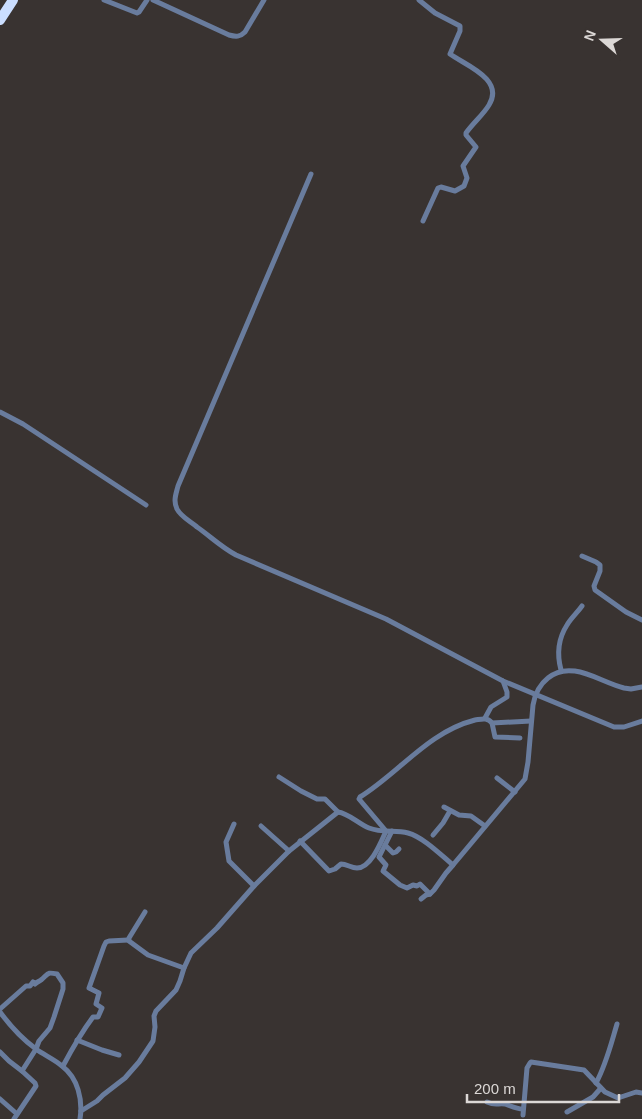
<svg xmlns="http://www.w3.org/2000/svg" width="642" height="1119" font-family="Arial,sans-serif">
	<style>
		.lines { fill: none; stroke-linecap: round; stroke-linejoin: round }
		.street { stroke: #697c9d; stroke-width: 5 }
		.highway { stroke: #cbdeff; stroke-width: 10 }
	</style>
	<rect width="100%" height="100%" fill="#393331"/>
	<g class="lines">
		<g class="street">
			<polyline points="104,0 137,13 139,12 147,0"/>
			<path d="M 153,0 L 229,35 C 236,37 240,37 245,32 L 264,0"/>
			<path d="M 419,0 L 435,13 L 460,26 L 460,31 L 450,54 C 465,65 505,79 489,105 C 483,115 473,123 466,133 L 466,135 L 476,147 L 463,166 L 467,178 L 464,186 L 455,191 L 441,187 L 438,188 L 423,221"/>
			<path d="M 311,174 L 178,486 C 176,494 173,501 177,509 C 181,517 190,521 197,527 C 210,536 221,547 236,555 L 386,619 L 503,681 L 614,727 L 624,727 L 642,721"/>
			<polyline points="0,412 23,424 146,505"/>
			<polyline points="582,556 596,562 600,565 600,571 594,586 595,590 626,612 642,620"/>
			<path d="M 561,670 C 557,655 558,639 567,625 C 571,618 577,613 582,606"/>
			<polyline points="485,718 491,707 507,697 507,692 503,681"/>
			<polyline points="492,723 495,737 520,738"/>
			<polyline points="279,777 301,791 317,799 325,799 338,812"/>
			<polyline points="497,778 515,792"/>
			<polyline points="444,807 459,815 471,816 485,826"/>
			<polyline points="234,824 226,842 229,861 254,886"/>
			<polyline points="261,826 289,851"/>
			<polyline points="392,831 379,857 386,865 383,871 400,885 407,888 413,885 417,886 420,884 430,894"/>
			<polyline points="433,835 443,823 450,811"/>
			<path d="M 300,841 L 329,871 L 335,869 L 341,864 C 347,864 351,868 357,868 C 371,868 381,842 386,831 L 359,799 L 360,797 C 399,773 428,732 475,720 C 482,719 487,717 492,723 L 531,721"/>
			<polyline points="385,845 393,853 396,852 399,849"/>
			<polyline points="421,899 426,895 430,894 434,890 446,873 453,865"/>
			<polyline points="145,912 129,938 129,941 148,955 184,968"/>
			<path d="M 0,1009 L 26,986 L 30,986 L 33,982 L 35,984 C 37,982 40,981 41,980 C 49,973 47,972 57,974 L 63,983 L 63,989 L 54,1017 L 50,1028 L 39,1041 L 36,1049 L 22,1071 L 35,1083 L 36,1086 L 14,1119"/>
			<path d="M 0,1012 C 11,1027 21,1038 36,1049 C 44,1055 54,1059 62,1066 C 78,1078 83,1100 80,1119"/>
			<polyline points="77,1040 102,1050 119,1055"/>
			<polyline points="0,1052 9,1061 22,1071"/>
			<path d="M 63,1066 C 72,1049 81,1033 93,1017 L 98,1017 L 102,1008 L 96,1004 L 99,993 L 89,988 L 104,946 L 106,942 L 109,941 L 128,940"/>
			<path d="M 596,1083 C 606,1065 611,1044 617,1024"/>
			<polyline points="0,1099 17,1114"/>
			<path d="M 487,1102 C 496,1106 497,1103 505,1104 C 511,1106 516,1109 523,1109"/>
			<path d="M 81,1111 L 97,1101 L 103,1095 L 125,1078 L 139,1062 L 153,1041 L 155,1027 L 154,1016 L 156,1011 L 176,990 L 180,981 L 184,968 L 191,953 L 217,928 L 254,886 L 289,851 L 338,812 C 348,813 359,824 369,828 C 382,833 395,830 408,833 C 423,837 441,855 453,865 L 525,779 L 528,762 L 533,705 C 535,694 539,685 548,678 C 571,659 600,682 624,688 L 631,689 L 642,687"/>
			<polyline points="567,1112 593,1097 601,1088"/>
			<polyline points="523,1115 527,1068 530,1063 531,1062 584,1070 605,1092 618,1098 636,1092 642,1093"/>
		</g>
		<polyline class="highway" points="0,20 13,0"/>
	</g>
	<g transform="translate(602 40) rotate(290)" stroke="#393331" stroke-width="4" paint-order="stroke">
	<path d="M0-4L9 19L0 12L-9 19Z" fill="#dcd8d6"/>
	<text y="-8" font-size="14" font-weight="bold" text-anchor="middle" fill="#dcd8d6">N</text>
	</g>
	<path d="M467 1094v8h152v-8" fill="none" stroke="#dcd8d6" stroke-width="2.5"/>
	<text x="474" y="1094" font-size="15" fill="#dcd8d6" stroke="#393331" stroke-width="4" paint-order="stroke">200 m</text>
</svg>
